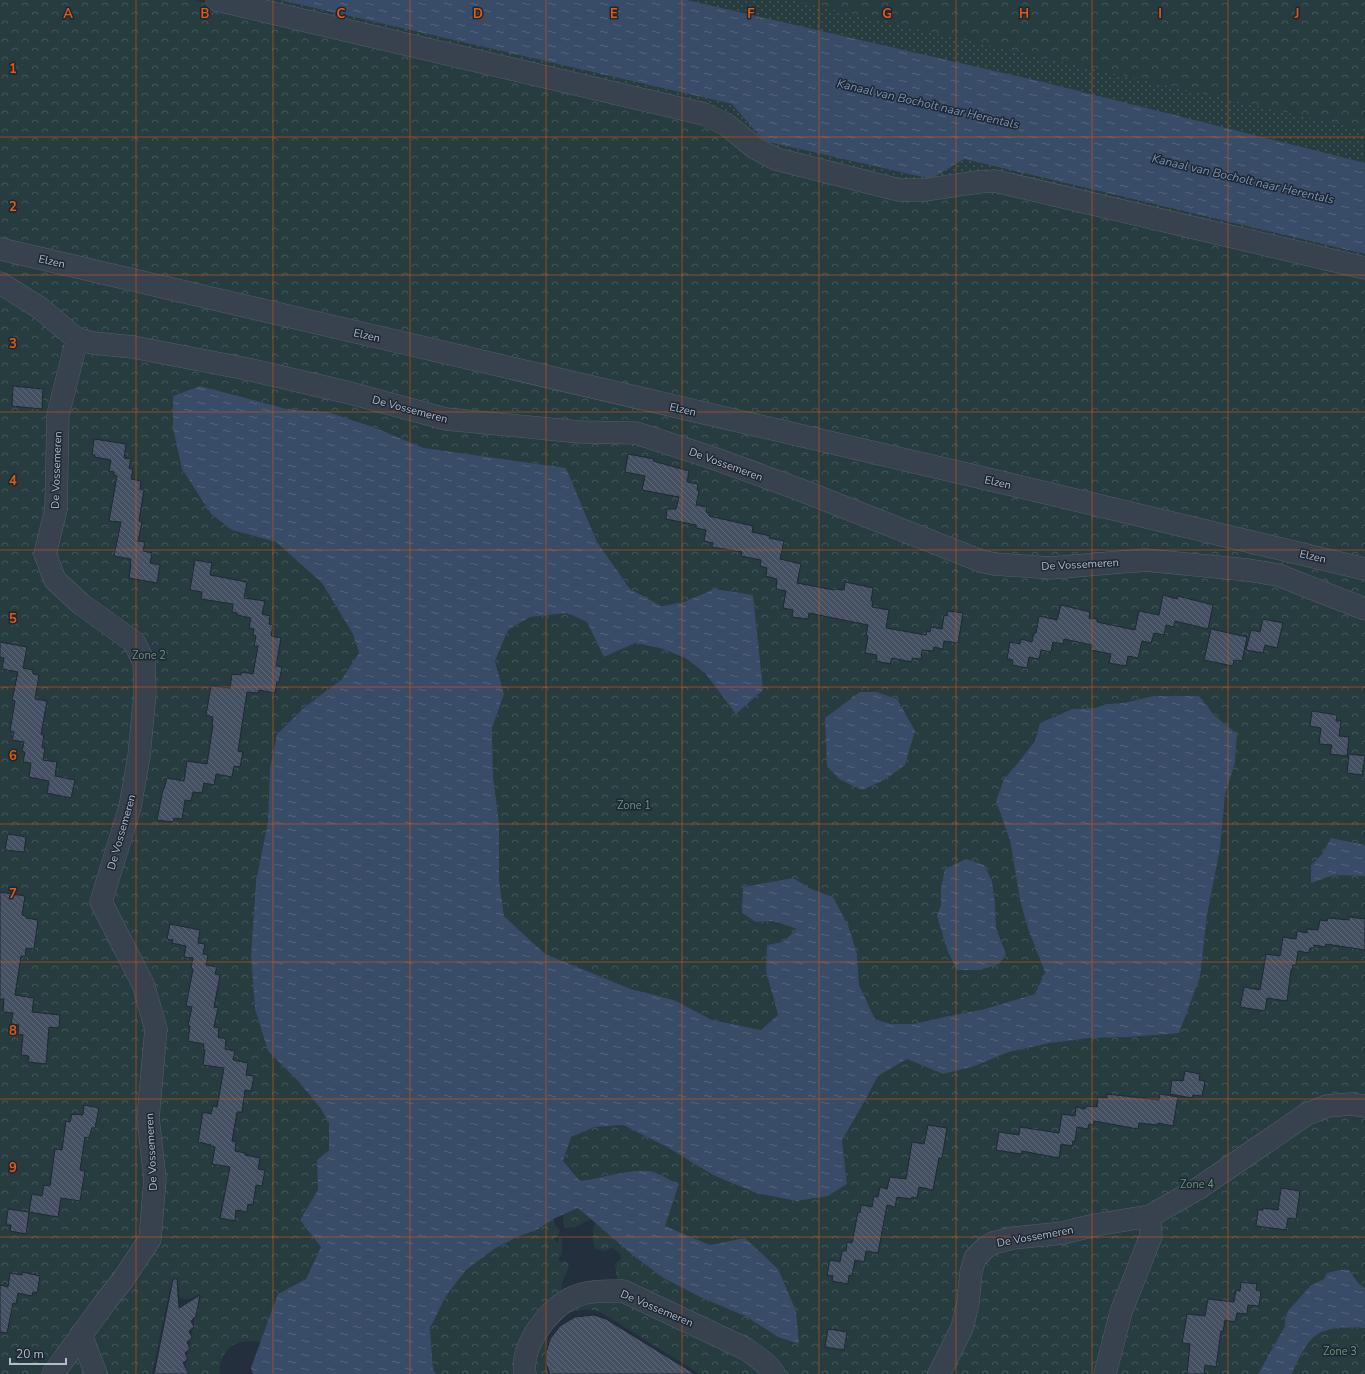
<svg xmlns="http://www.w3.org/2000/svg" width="1365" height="1374" font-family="'Nunito Sans',sans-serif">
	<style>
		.grass { fill: url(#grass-dots) }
		.forest { fill: url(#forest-crowns); fill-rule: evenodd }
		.water { fill: url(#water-ripples) }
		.building { fill: url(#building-back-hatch); stroke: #1f2835 }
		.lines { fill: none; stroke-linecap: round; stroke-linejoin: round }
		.minor-casing { stroke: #565f6c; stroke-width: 23 }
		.minor { stroke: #38414e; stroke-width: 22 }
		.grid { fill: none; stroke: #e8590c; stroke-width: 1; stroke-opacity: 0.55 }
		.labels { text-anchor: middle; stroke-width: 3; stroke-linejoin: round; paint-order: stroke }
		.street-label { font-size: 11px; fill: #b4bcc9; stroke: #1d2633 }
		.park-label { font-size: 11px; fill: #6b9a76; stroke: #1d2633 }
		.water-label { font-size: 12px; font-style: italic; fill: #7c92b1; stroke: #1d2633 }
		.grid-label { font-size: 13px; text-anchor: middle; font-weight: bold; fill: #e8590c; stroke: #1d2633; stroke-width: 3; stroke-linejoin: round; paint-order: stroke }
	</style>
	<defs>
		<pattern id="grass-dots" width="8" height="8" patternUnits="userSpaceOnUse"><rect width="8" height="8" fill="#263c3f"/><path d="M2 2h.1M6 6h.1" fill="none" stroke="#435659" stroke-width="1.8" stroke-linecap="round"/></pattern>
		<pattern id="forest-crowns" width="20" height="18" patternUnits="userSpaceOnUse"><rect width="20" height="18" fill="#263c3f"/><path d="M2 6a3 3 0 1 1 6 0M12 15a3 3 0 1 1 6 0" fill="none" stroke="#435659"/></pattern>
		<pattern id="water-ripples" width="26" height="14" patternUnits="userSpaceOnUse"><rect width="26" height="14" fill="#394c67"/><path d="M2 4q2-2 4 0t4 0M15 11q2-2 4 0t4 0" fill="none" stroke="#53647b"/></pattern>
		<pattern id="building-back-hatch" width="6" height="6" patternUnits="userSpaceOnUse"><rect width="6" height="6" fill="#455162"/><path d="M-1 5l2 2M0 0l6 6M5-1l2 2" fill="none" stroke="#5d6877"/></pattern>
	</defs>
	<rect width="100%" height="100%" fill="#242f3e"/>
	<g class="grass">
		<polygon points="241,0 280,0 732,104 764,141 930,179 964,159 1365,254 1365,263 901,184"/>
		<polygon points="687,0 792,0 1049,59 1365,130 1365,163 1047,83"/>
	</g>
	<g class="forest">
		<polygon points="0,0 193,0 701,119 886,193 982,185 1365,273 1365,559 0,239"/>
		<polygon points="792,0 1365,0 1365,130 1049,59"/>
		<path d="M 0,258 L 1365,578 L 1365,845 L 1331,838 L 1322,854 L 1311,865 L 1311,883 L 1334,875 L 1365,876 L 1365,1288 L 1359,1284 L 1354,1275 L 1339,1270 L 1327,1273 L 1324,1279 L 1311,1285 L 1288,1311 L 1285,1318 L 1285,1326 L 1258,1374 L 778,1374 L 624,1285 L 617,1278 L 615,1264 L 621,1259 L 620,1253 L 612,1248 L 604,1251 L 595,1249 C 591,1241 594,1237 593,1227 L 596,1223 L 635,1257 L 665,1279 L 700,1297 L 745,1316 L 778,1337 L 799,1344 L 796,1311 L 745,1238 L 710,1245 L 665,1226 L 679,1185 C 671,1181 662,1175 654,1172 C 637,1167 598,1179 580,1181 L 563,1161 L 571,1137 L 595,1127 L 623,1125 L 667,1147 L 713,1175 L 756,1193 L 797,1201 L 827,1196 L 847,1184 L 842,1140 L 863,1104 L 878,1076 L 907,1059 L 943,1074 L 972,1067 L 1009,1052 L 1050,1043 L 1090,1038 L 1129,1037 L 1200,977 L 1207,915 L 1220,849 L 1225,795 L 1235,762 L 1237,734 L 1214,715 L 1199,696 L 1153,696 L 1124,703 L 1107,704 L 1095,708 L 1072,709 L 1040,723 L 1035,741 L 1018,763 L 1004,779 L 996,801 L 1010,840 L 1020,900 L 1028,929 L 1045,972 L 1035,994 L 985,1009 L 944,1017 L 914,1024 L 890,1024 L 875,1019 L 859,985 L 857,954 L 848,925 L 833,897 L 811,889 L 793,878 L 743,887 L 756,922 L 773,921 L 797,929 L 783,942 L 772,996 L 778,1015 L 761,1031 L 712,1020 L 674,1000 L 631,989 L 545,954 L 504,916 L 499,879 L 499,823 L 493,776 L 492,728 L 504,694 L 495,661 L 508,630 L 530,617 L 567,613 L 587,622 L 604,657 L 635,643 L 660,648 L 685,659 L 705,673 L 736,713 L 714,589 L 684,602 L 660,606 L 630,589 L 597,542 L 566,468 L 424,448 L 373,427 L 328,412 L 287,409 L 200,386 L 182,469 L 211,514 L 232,530 L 276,542 L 322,583 L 353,634 L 359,653 L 341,680 L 306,706 L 277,734 L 270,768 L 268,822 L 256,881 L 251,956 L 255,1009 L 268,1051 L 299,1082 L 321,1109 L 329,1123 L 329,1150 L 317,1160 L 318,1190 L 300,1220 L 322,1247 L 306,1279 L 278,1294 L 262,1342 C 242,1340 228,1341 221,1362 C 220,1366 218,1370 220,1374 L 184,1374 L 199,1295 L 190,1299 L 180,1298 L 178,1289 L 170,1288 L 152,1374 L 102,1374 L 91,1342 L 47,1374 L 0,1374 ZM 995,904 L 996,928 L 1006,954 L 937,916 L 941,905 Z"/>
		<path d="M 578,1208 L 591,1219 C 587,1222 585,1221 581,1224 C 575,1227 572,1229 565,1227 C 559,1213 568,1212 578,1208 Z"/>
		<polygon points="553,1219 555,1225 560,1230 558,1236 554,1239 557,1243 560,1237 562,1240 562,1254 558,1258 560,1262 566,1261 569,1266 562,1282 561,1293 517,1374 436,1374 433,1369 430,1328 446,1296 466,1270 494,1249 519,1236 537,1230"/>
		<path d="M 621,1295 L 743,1352 L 767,1374 L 700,1374 L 604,1314 C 599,1312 594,1310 589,1310 C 572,1308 557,1317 550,1332 L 547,1330 L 570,1303 Z"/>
		<path d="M 1337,1327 L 1365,1328 L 1365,1374 L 1292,1374 C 1303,1351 1308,1331 1337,1327 Z"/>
		<path d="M 543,1335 L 548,1338 C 545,1352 543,1360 549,1374 L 530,1374 Z"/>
		<polygon points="82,1354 91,1374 61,1374"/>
	</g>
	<g class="water">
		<polygon points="280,0 687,0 1047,83 1365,163 1365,254 964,159 931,179 764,141 732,104"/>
		<path d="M 200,386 L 287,409 L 328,412 L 373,427 L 424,448 L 566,468 L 597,542 L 630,589 L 661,606 L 684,602 L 714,589 L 753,595 L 763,690 L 736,714 L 705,673 L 685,658 L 660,648 L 635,643 L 604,657 L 587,622 L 567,613 L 530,617 L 508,630 L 495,661 L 504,694 L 492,728 L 493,776 L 499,823 L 499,879 L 504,916 L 545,954 L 631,989 L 674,1000 L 712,1020 L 761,1030 L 778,1015 L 766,971 L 767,945 L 783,942 L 797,929 L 773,921 L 756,922 L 742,913 L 743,887 L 793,878 L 811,889 L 833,897 L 848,925 L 857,954 L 859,985 L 875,1019 L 890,1024 L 914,1024 L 944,1017 L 985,1009 L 1035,994 L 1045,972 L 1028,929 L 1020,900 L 1010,840 L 996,801 L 1004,779 L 1018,763 L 1035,741 L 1040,723 L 1072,709 L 1095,708 L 1107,704 L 1124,703 L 1153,696 L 1199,696 L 1214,715 L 1237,734 L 1235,762 L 1225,795 L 1220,849 L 1207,915 L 1200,977 L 1179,1033 L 1129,1037 L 1090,1038 L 1050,1043 L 1009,1052 L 972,1067 L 943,1074 L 907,1059 L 878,1076 L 863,1104 L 842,1140 L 847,1184 L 828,1196 L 797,1201 L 756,1193 L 713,1175 L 667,1147 L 623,1125 L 595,1127 L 571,1137 L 563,1161 L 580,1181 C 599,1179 636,1167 654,1172 C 662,1175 671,1181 679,1184 L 665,1226 L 710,1245 L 745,1238 L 778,1269 L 796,1311 L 799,1344 L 778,1337 L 745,1316 L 700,1297 L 665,1279 L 635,1257 L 578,1208 L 553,1219 L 537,1230 L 519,1236 L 494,1249 L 466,1270 L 446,1296 L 430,1328 L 433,1369 L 436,1374 L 253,1374 L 251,1368 L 278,1294 L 306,1279 L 321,1247 L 300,1220 L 318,1190 L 317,1160 L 329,1150 L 329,1123 L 321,1109 L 299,1082 L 268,1051 L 255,1009 L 251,956 L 256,881 L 268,822 L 270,768 L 277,734 L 306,706 L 341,680 L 359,653 L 353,634 L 322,583 L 276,542 L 232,530 L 211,514 L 182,469 L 173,428 L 173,396 Z"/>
		<polygon points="860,692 876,692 897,699 915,731 905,765 884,780 862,790 839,779 827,766 825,718"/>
		<polygon points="1331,838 1365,845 1365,876 1334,875 1311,883 1311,865 1322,854"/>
		<polygon points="966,859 984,865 992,881 995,904 996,928 1006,954 999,964 980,970 957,970 948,952 937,916 941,905 941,888 945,869"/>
		<path d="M 1339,1270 L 1349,1270 L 1359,1284 L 1365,1288 L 1365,1328 C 1318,1325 1310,1332 1292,1374 L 1258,1374 L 1285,1326 L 1285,1318 L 1288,1311 L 1311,1285 L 1324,1279 L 1327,1273 Z"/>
	</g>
	<g class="building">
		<polygon points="13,386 43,389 42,409 12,406"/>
		<polygon points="94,439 126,444 124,458 131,459 129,468 133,469 131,479 141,481 140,489 144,490 139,521 142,522 138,541 145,542 143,551 152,553 150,563 160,565 157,583 129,578 131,564 130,564 131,559 114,556 121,522 109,521 117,476 114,475 114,472 109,471 111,460 95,457 95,455 92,454"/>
		<polygon points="628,454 654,459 653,461 689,471 687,482 698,484 697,490 699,491 696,505 707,507 706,512 709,513 709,516 753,526 752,532 770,536 769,538 784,541 780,559 801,564 797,583 834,590 835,589 844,590 845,582 873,588 871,601 873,601 872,607 889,610 886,628 926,635 927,631 930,632 931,627 942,629 944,615 947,616 948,611 963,613 958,643 944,641 943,649 934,647 933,651 922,650 921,659 912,658 912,662 892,658 890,664 876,661 877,655 865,653 868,636 866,636 868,625 809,613 808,619 792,617 793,610 783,608 786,591 776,589 777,579 766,576 767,568 760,566 761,560 741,556 742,552 712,547 713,543 704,541 706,530 696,528 696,525 666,519 667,509 676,509 679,497 642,490 645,476 625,472"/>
		<polygon points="195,560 212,563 210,575 247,582 244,598 265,601 262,614 270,616 269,624 273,625 271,636 281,638 276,666 282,667 279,682 277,682 275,693 259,690 258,693 247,692 238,751 243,752 240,767 234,766 232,777 216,774 214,785 204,783 202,793 193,792 191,801 185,800 182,819 174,818 173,822 157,820 163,789 164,789 167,778 184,781 187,761 207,764 213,725 212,725 213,717 206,715 211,686 230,688 232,674 241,675 242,672 253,674 258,646 254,646 256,636 253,635 254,629 249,628 251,618 237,615 237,613 232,612 233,604 201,599 202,592 190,590"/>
		<polygon points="1163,595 1177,599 1178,596 1213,605 1208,629 1175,621 1174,627 1166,625 1164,635 1154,633 1151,643 1142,641 1138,658 1128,656 1126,666 1109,663 1111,654 1091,650 1092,645 1064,639 1063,644 1053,642 1051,652 1041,650 1039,659 1029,657 1027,668 1012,665 1013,660 1007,659 1010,642 1020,644 1021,639 1032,642 1034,633 1036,633 1039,616 1057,620 1061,605 1090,612 1089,618 1097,619 1097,622 1135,630 1139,611 1159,615"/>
		<polygon points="1263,619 1283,623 1277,648 1265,645 1263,653 1246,650 1251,630 1260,632"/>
		<polygon points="1211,629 1247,637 1242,661 1234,660 1233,666 1204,660"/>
		<polygon points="0,642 27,647 23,668 33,670 33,674 39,675 35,699 47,701 41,734 44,735 42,748 45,748 43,760 57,762 55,776 75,780 71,798 47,793 49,781 29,777 31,763 23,762 25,752 22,751 24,742 12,740 14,732 10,731 15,701 12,700 18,672 2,669 4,658 0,657"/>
		<polygon points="1312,711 1337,715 1336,721 1341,721 1339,736 1349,737 1347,756 1330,754 1332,745 1319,744 1321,728 1310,726"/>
		<polygon points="1349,754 1365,756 1362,775 1347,773"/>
		<polygon points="8,834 26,837 24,852 5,850"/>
		<polygon points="0,892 25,896 22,915 26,916 26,918 38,920 34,949 26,948 25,957 21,956 15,995 34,998 32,1012 60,1015 59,1028 49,1027 46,1064 28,1062 29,1056 21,1055 23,1035 18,1034 19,1025 11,1024 13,1013 3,1012 4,999 0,999"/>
		<polygon points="1349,917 1365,919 1365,950 1326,944 1325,947 1314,945 1314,948 1310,948 1309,953 1298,951 1296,965 1293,965 1292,970 1291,970 1287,1001 1267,998 1265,1011 1240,1007 1244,987 1260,990 1266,954 1280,956 1283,937 1296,939 1297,931 1307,933 1307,929 1318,930 1320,920 1327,921 1328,918 1349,920"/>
		<polygon points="170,924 200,930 198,943 205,944 203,954 208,955 206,965 217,967 215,974 220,975 214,1007 218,1008 214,1027 219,1028 218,1037 226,1039 225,1049 235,1051 233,1060 248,1063 246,1075 254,1076 251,1091 245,1090 242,1112 237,1112 232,1141 236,1142 235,1151 245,1153 245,1155 260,1158 258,1169 265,1170 262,1186 256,1185 253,1205 248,1204 247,1212 236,1210 235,1221 220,1218 230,1167 212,1164 215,1147 211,1146 211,1145 198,1142 203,1112 211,1114 213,1106 217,1107 224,1068 203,1065 205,1050 203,1050 204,1044 188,1041 190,1026 188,1026 192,1007 186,1006 193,969 191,968 193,958 184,957 186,946 172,943 173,940 167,939"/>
		<polygon points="1185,1071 1200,1074 1199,1080 1205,1081 1202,1096 1193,1095 1192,1098 1170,1094 1172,1080 1183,1081"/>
		<polygon points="1107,1094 1159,1100 1160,1094 1178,1097 1173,1126 1158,1123 1158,1125 1139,1123 1138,1129 1094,1121 1093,1125 1089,1124 1088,1129 1077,1127 1075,1141 1073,1141 1072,1146 1061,1144 1059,1158 1022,1151 1021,1154 996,1150 999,1132 1019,1135 1020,1127 1059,1133 1062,1114 1075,1116 1076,1107 1085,1109 1086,1106 1097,1107 1098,1097 1107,1098"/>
		<polygon points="84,1105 99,1108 95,1128 92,1128 89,1138 85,1137 80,1170 85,1171 80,1201 61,1198 58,1217 29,1212 32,1194 42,1196 44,1185 50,1186 55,1149 62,1150 66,1121 70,1122 72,1114 83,1115"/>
		<polygon points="928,1125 947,1128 942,1158 939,1158 933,1190 919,1187 917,1198 912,1197 911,1199 897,1197 895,1207 887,1205 878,1253 866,1251 864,1262 855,1260 852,1276 849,1275 848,1284 832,1281 833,1276 827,1275 830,1260 840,1262 842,1251 846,1251 847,1242 852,1243 858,1212 860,1213 861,1205 872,1207 874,1196 878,1197 880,1187 887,1189 890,1177 906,1179 912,1142 924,1144"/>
		<polygon points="1281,1188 1300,1191 1296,1219 1288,1218 1286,1230 1256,1226 1258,1210 1263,1210 1263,1208 1278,1210"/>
		<polygon points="8,1209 29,1212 26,1234 10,1231 11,1225 6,1225"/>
		<polygon points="22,1272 40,1276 37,1293 33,1292 32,1296 18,1293 16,1304 13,1303 7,1333 0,1332 0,1285 8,1287 10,1273 22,1275"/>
		<polygon points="173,1279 177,1279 179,1308 200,1295 196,1316 191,1321 194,1327 189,1331 192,1338 187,1342 190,1349 185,1353 188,1359 183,1363 189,1374 154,1374"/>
		<polygon points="1241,1282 1257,1284 1256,1290 1261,1291 1259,1306 1248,1305 1247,1314 1237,1313 1235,1322 1225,1320 1223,1331 1221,1331 1216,1367 1205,1365 1204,1374 1187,1374 1190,1344 1182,1343 1187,1314 1205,1316 1208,1299 1234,1302 1236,1290 1240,1291"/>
		<polygon points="594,1315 606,1319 695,1374 550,1374 546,1364 546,1353 550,1339 560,1326 575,1317"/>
		<polygon points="828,1329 847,1332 844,1350 825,1347"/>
	</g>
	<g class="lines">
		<g class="minor-casing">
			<g id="minor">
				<polyline points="217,0 704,114 727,125 755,148 776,159 899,190 924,190 978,182 995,181 1365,268"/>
				<polyline points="0,249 996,481 1365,569"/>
				<polyline points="0,283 40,308 77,339 93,343 133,347 247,369 346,392 446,419 580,432 636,433 713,458 798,489 981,561 994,564 1051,568 1145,560 1248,570 1278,575 1365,609"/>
				<polyline points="81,1335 96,1374"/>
				<polyline points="53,1374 106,1301 122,1281 150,1239 155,1179 148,1118 156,1029 143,984 101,902 130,807 139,756 145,693 144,662 134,642 81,604 55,580 45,554 56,509 58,415 77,339"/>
				<path d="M 525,1374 C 520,1346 549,1307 574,1297 C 589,1290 607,1291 623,1291 L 746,1349 C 755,1356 769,1364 774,1374"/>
				<polyline points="939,1374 962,1328 968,1303 971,1272 975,1258 985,1248 993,1243 1013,1238 1063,1233 1095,1225 1150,1216 1199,1188 1307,1114 1327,1106 1351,1104 1365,1106"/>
				<polyline points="1105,1374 1121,1312 1151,1236 1150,1216"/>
			</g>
		</g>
		<use href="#minor" class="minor"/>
	</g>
	<path class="grid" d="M 136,0 L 136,1374M 273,0 L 273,1374M 410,0 L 410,1374M 546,0 L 546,1374M 682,0 L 682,1374M 819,0 L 819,1374M 956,0 L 956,1374M 1092,0 L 1092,1374M 1228,0 L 1228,1374M 0,137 L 1365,137M 0,275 L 1365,275M 0,412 L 1365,412M 0,550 L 1365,550M 0,687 L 1365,687M 0,824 L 1365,824M 0,962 L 1365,962M 0,1099 L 1365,1099M 0,1237 L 1365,1237"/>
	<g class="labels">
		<g class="street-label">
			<text transform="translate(52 261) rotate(13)" y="4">Elzen</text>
			<text transform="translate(367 335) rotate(13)" y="4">Elzen</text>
			<text transform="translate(410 409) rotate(15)" y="4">De Vossemeren</text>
			<text transform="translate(683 409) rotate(13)" y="4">Elzen</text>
			<text transform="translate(726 464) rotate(20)" y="4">De Vossemeren</text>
			<text transform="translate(56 470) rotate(-88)" y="4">De Vossemeren</text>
			<text transform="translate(998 482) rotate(13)" y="4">Elzen</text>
			<text transform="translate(1313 556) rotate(13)" y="4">Elzen</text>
			<text transform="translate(1080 564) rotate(-3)" y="4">De Vossemeren</text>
			<text transform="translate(121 832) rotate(-74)" y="4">De Vossemeren</text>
			<text transform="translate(151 1152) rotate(-93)" y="4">De Vossemeren</text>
			<text transform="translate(1035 1236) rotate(-10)" y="4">De Vossemeren</text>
			<text transform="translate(657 1308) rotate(23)" y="4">De Vossemeren</text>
		</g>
		<g class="park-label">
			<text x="149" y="659">Zone 2</text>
			<text x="634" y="809">Zone 1</text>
			<text x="1197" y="1188">Zone 4</text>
			<text x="1340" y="1355">Zone 3</text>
		</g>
		<g class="water-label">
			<text transform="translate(928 104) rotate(13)" y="4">Kanaal van Bocholt naar Herentals</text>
			<text transform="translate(1243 179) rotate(13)" y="4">Kanaal van Bocholt naar Herentals</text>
		</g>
	</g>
	<g class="grid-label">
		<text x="68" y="18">A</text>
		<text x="205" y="18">B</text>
		<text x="341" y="18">C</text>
		<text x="478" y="18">D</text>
		<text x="614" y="18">E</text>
		<text x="751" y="18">F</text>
		<text x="887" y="18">G</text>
		<text x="1024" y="18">H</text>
		<text x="1160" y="18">I</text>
		<text x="1297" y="18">J</text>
		<text x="13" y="73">1</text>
		<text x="13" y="211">2</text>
		<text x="13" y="348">3</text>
		<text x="13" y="485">4</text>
		<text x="13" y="623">5</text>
		<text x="13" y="760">6</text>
		<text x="13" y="898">7</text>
		<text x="13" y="1035">8</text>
		<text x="13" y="1172">9</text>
	</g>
	<path d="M10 1358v6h56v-6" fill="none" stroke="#b4bcc9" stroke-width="2"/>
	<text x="16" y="1358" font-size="12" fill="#b4bcc9" stroke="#1d2633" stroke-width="3" paint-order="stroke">20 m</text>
</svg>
